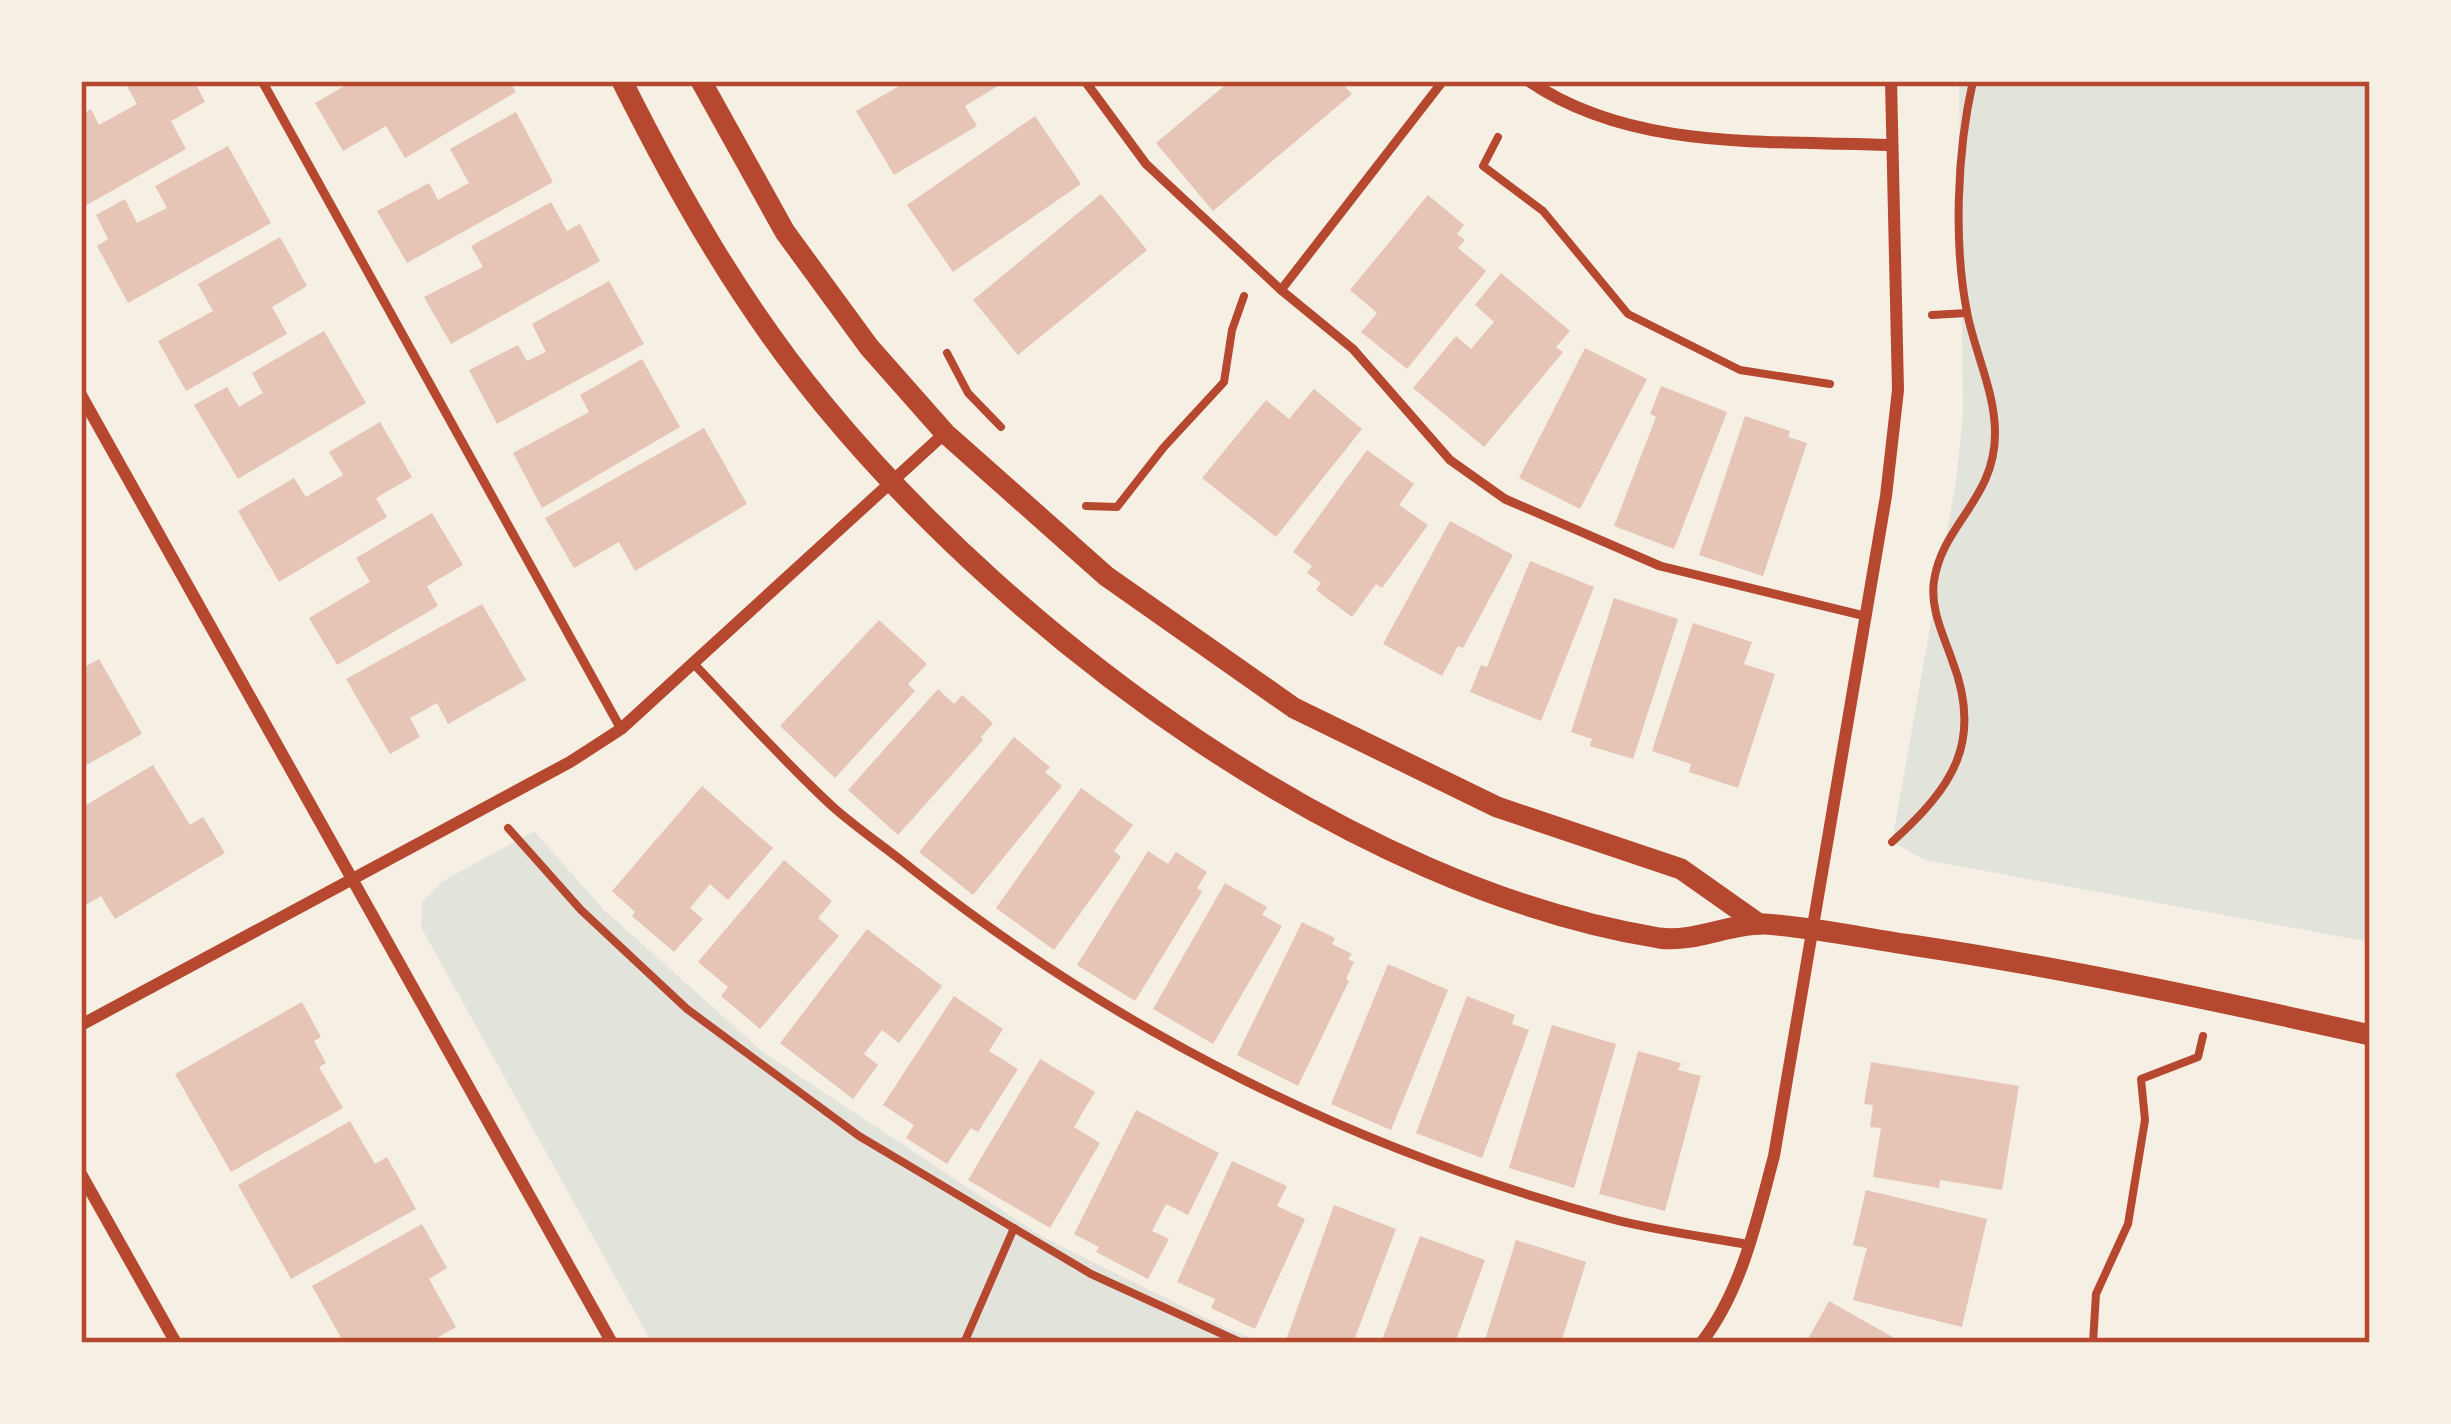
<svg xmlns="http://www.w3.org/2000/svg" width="2451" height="1424" font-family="'Noto Sans',sans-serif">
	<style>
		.green { fill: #e2e4dc }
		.building { fill: #e6c5b7 }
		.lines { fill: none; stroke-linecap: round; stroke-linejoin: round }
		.path { stroke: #b5482f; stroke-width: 8 }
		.service { stroke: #b5482f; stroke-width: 9 }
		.minor { stroke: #b5482f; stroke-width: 12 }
		.tertiary { stroke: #b5482f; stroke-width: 21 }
		.neatline { fill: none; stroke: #b5482f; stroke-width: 4.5 }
	</style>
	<rect width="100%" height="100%" fill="#f6efe4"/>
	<g class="green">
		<polygon points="1959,81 2370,81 2370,942 1925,860 1892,842 1956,481 1963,414"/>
		<polygon points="534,831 603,909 764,1053 1041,1236 1228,1329 1266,1343 652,1343 421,927 422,902 443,881"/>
	</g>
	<g class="building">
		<polygon points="124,81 194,81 205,102 171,121 186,149 85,206 81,199 81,115 91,109 99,125 137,104"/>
		<polygon points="353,81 509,81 516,92 405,158 386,126 343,151 315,103"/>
		<polygon points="908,81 1006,81 965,106 977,126 894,175 856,111"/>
		<polygon points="1230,81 1340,81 1352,94 1213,211 1156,143"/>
		<polygon points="516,112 553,182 407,263 377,211 429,183 438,200 469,183 450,149"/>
		<polygon points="1035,116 1081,184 953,272 907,205"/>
		<polygon points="228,146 271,223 128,303 97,246 108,239 96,215 125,199 137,223 167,208 155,186"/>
		<polygon points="1101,194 1147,250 1018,355 973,300"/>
		<polygon points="1428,195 1464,225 1457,234 1465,240 1458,248 1486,271 1407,369 1361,332 1377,313 1350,290"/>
		<polygon points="551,202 567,231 580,224 600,261 451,344 424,297 483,267 471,246"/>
		<polygon points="280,237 307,286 272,307 287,334 186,391 158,341 213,311 198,284"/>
		<polygon points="1501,273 1570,331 1556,347 1563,352 1484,447 1413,388 1456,336 1471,349 1494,322 1475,305"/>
		<polygon points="609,281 644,344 497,424 469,370 518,345 527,361 546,352 532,324"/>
		<polygon points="324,331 366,403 238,479 194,405 227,387 239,407 263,393 252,373"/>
		<polygon points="1585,348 1647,379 1580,509 1519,478"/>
		<polygon points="642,359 680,427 542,508 513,453 589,412 580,395"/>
		<polygon points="1661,386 1727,412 1674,549 1614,526 1656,417 1650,414"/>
		<polygon points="1314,389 1362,429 1276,537 1202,478 1266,400 1289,419"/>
		<polygon points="1745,416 1790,431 1788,437 1807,443 1763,576 1699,555"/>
		<polygon points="380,422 412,477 376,498 387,517 279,582 238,511 294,478 306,497 343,475 329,452"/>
		<polygon points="704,428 747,504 635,571 619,542 574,568 545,518"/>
		<polygon points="1367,450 1414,484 1399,505 1428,525 1382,588 1376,584 1352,617 1316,590 1321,583 1307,573 1312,566 1293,552"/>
		<polygon points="432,513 463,565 427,586 438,606 337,665 309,618 370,582 356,558"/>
		<polygon points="1450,521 1513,555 1463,648 1458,646 1442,676 1383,644"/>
		<polygon points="1530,561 1594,587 1541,721 1470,692 1481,665 1487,667"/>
		<polygon points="1614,598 1678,619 1633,759 1590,746 1592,739 1571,732"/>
		<polygon points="482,604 526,680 448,724 437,703 410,718 420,737 390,754 346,679"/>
		<polygon points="879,620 927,664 908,684 915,691 835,778 780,726"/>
		<polygon points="1693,623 1752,642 1744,664 1775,674 1738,788 1689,772 1691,764 1652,751"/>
		<polygon points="99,659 142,734 81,768 81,669"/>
		<polygon points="938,689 954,704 962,695 993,723 981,737 983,740 898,835 848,790"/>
		<polygon points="1014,737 1050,767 1045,772 1062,786 973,895 919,852"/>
		<polygon points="153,765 190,825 203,817 225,853 115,919 101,896 81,908 81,808"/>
		<polygon points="702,786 773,848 728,900 710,884 690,908 703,919 674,952 632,916 635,912 612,891"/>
		<polygon points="1081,788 1133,825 1114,851 1121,857 1054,950 996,908"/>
		<polygon points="1148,851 1168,864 1176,852 1207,872 1197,888 1202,892 1135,1001 1077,965"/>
		<polygon points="784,860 832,901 818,918 839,936 760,1029 721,996 728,987 698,962"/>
		<polygon points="1225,883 1267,907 1262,915 1282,926 1213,1044 1153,1009"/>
		<polygon points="1302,922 1335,938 1332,944 1352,954 1348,959 1354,962 1346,979 1349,981 1298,1086 1237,1055"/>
		<polygon points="867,929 942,986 899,1043 882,1030 864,1054 878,1065 853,1099 780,1043"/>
		<polygon points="1388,964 1448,990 1391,1130 1331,1104"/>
		<polygon points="954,996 1003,1029 989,1051 1018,1069 978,1132 971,1128 947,1164 906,1138 914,1125 883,1105"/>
		<polygon points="1467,996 1515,1015 1512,1024 1529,1030 1482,1158 1416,1133"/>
		<polygon points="302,1002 321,1037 314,1041 326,1063 319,1067 343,1108 231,1172 175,1074"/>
		<polygon points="1552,1025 1616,1044 1574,1188 1509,1168"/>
		<polygon points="1638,1051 1681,1063 1678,1070 1701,1076 1665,1211 1599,1194"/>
		<polygon points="1040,1059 1095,1092 1074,1127 1100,1143 1050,1228 968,1180"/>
		<polygon points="1871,1062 2019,1086 2002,1190 1940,1180 1939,1188 1873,1177 1881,1128 1870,1127 1873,1105 1864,1104"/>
		<polygon points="1136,1110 1219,1153 1188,1215 1166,1204 1152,1231 1169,1239 1148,1279 1096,1252 1099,1247 1074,1234"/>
		<polygon points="350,1121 375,1164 387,1157 416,1209 291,1279 238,1185"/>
		<polygon points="1232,1161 1287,1186 1277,1206 1305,1219 1255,1329 1211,1308 1215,1299 1177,1282"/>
		<polygon points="1866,1190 1987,1219 1962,1327 1853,1300 1867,1248 1853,1245"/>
		<polygon points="1334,1205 1396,1229 1353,1343 1285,1343"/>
		<polygon points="422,1224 447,1268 429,1279 456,1327 428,1343 344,1343 312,1286"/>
		<polygon points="1420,1236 1485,1260 1455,1343 1381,1343"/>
		<polygon points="1516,1240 1586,1262 1561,1343 1484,1343"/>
		<polygon points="1829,1301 1903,1343 1814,1343 1808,1339"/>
	</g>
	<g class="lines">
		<g class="path">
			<polyline points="1498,137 1483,166 1543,211 1628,314 1740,370 1830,384"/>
			<polyline points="1932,315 1967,313"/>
			<polyline points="947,353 968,393 1001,427"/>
			<polyline points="1086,506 1117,507 1164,447 1224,382 1232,330 1244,296"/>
			<polyline points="508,828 581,910 687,1009 859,1136 1091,1274 1242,1343"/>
			<path d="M 1892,842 C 1952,788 1984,742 1952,660 C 1943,634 1930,609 1934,581 C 1942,524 1996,499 1995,432 C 1995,394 1976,354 1968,317 C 1953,246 1957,151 1973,81"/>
			<polyline points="964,1343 1014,1228"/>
			<polyline points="2093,1343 2096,1294 2128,1224 2145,1120 2141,1079 2198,1057 2203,1036"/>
		</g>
		<g class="service">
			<polyline points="262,81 621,729"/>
			<polyline points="1085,81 1146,164 1281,290 1353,349 1450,460 1505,499 1660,566 1865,616"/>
			<polyline points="1281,290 1443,81"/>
			<path d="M 693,663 C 739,711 784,762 833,807 C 858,829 886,848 912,869 C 1119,1033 1360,1153 1616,1220 C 1660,1231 1706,1237 1750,1245"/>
		</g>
		<g class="minor">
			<path d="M 1529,81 C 1633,152 1771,140 1890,145"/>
			<polyline points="81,395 612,1343"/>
			<polyline points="81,1025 570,762 621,729 945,433"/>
			<polyline points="81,1174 176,1343"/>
			<path d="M 1701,1343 C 1742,1291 1757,1219 1774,1156 L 1886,496 L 1898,390 L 1891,81"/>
		</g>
		<g class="tertiary">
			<path d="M 622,81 C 679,195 742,306 824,405 C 1018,641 1352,888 1659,938 C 1695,943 1730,923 1764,924 C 1812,927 1863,938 1911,945 C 2065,968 2218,1001 2370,1035"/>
			<polyline points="701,81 785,232 869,347 945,433 1106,576 1294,708 1497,807 1681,869 1759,924"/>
		</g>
	</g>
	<rect width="2451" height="1424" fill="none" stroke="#f6efe4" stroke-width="168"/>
	<rect x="84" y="84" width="2283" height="1256" class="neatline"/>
</svg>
